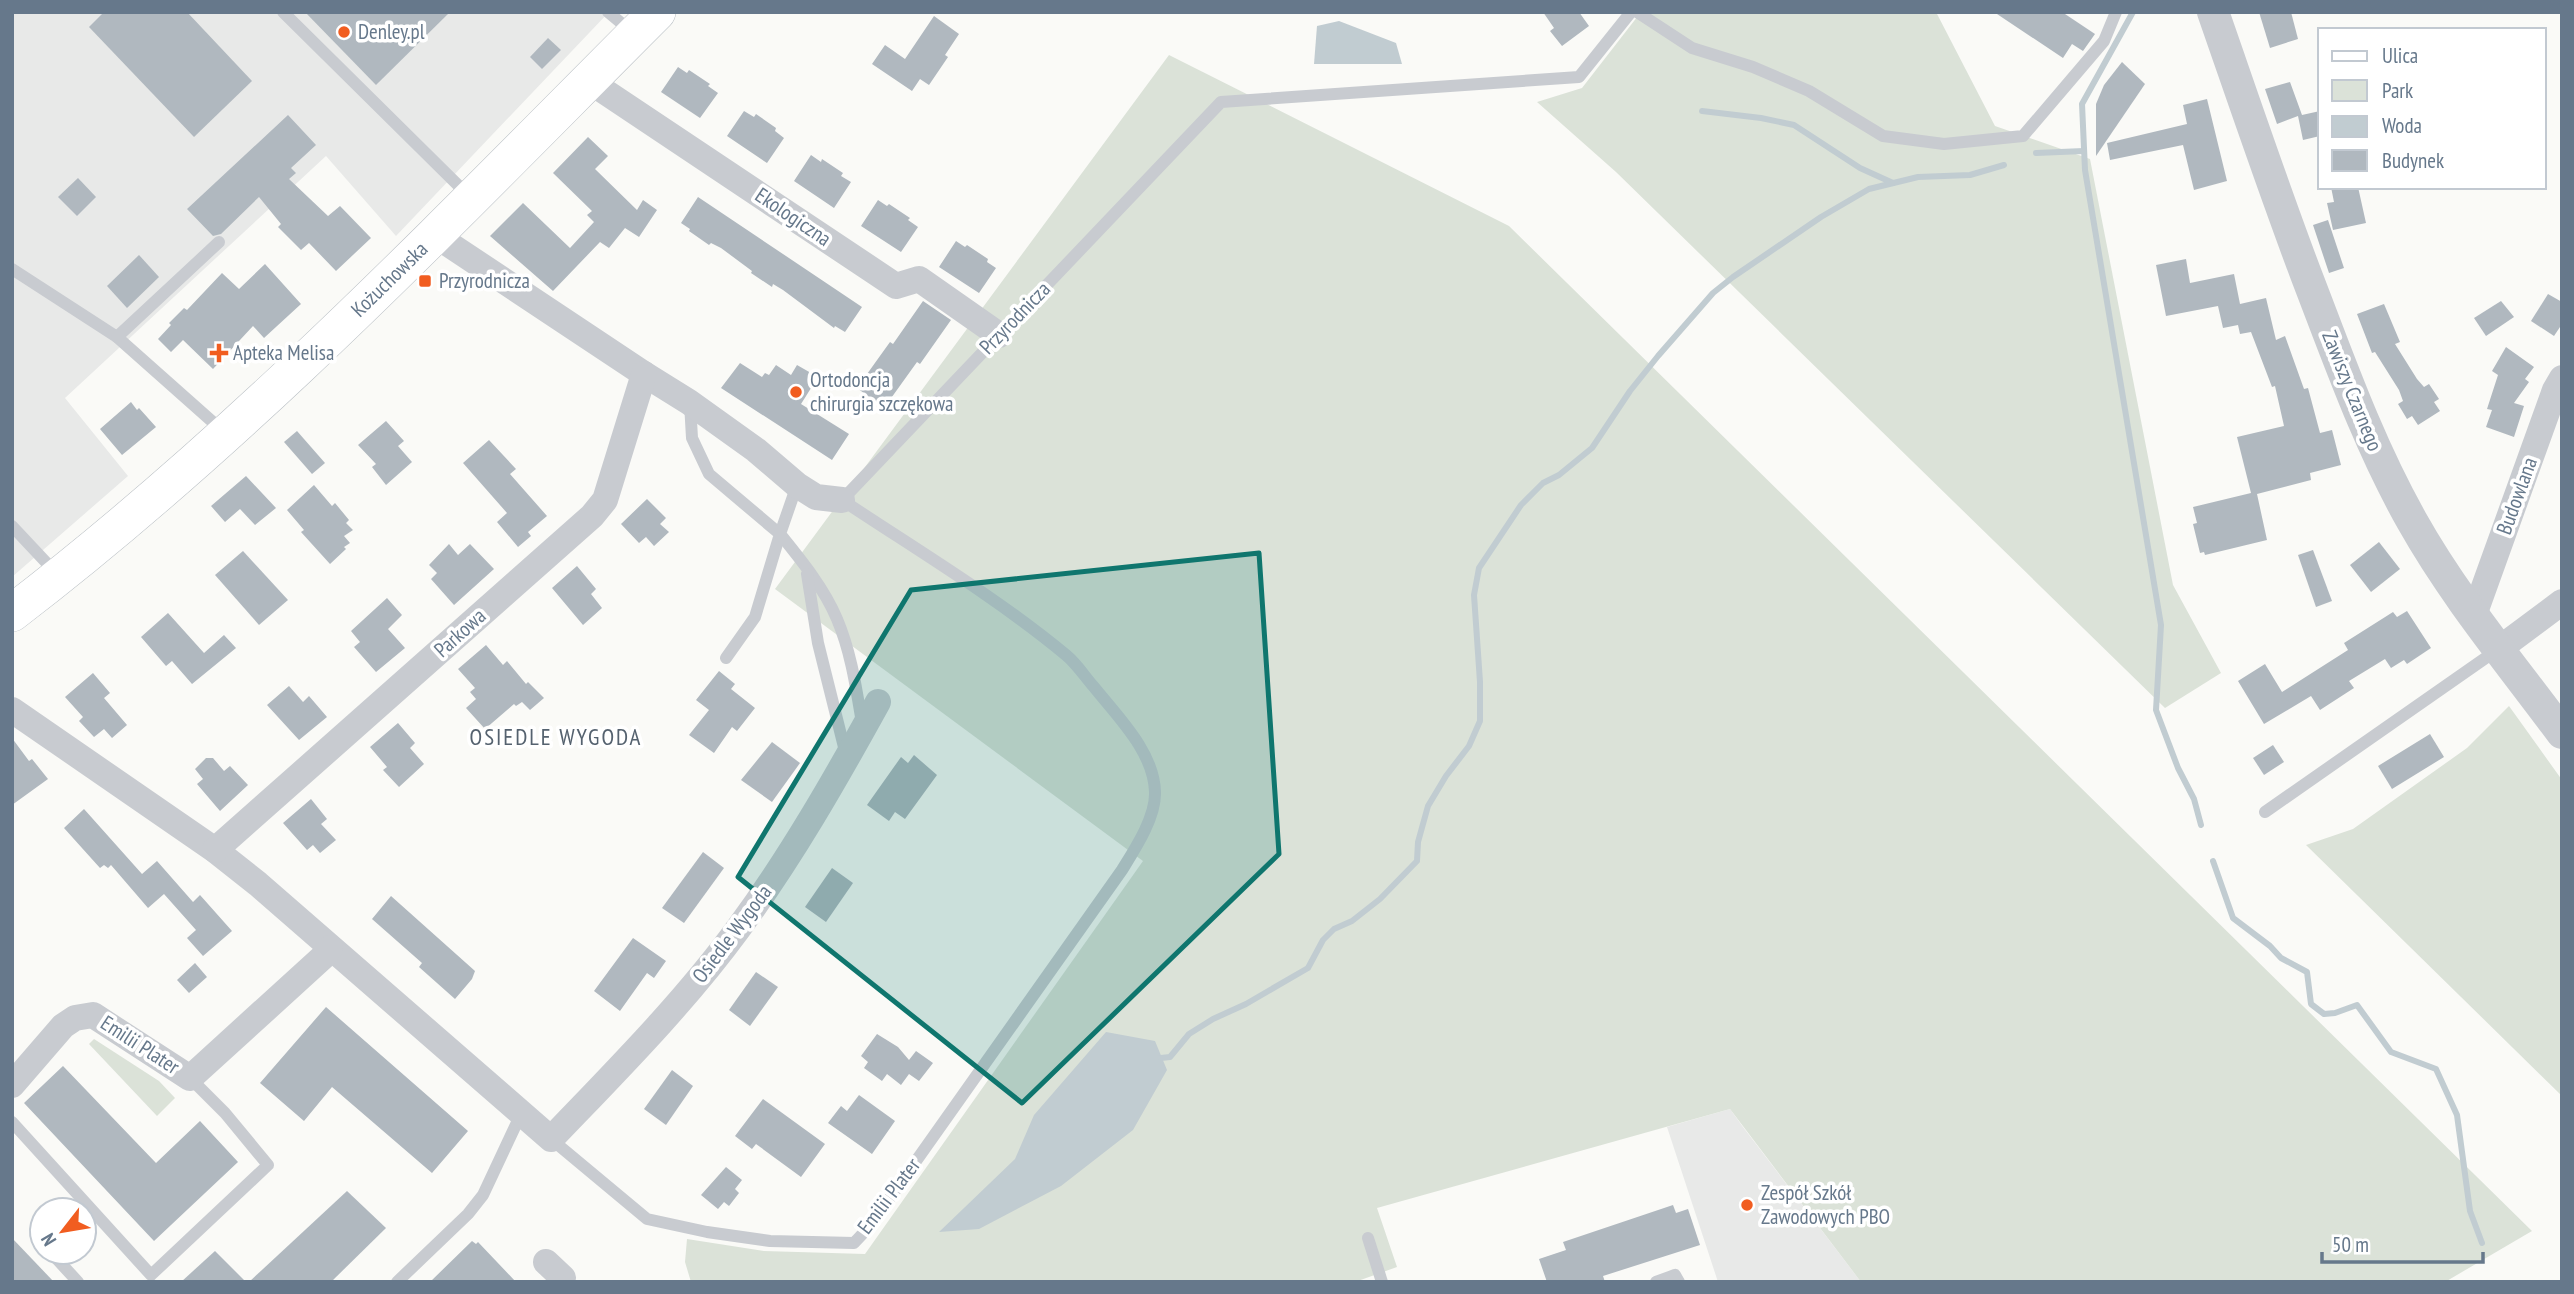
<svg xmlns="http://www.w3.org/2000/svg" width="2574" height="1294" font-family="'PT Sans Narrow',sans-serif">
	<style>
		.built { fill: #e8e9e8 }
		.green { fill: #dbe2d8 }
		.water { fill: #c1ccd1 }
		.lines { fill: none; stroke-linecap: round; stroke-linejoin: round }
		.stream { stroke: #c1ccd1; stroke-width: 6 }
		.building { fill: #b0b8bf }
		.secondary-casing { stroke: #b9bfc4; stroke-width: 38 }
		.service { stroke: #c8cbd0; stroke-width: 12 }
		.minor { stroke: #c8cbd0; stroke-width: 26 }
		.tertiary { stroke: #c8cbd0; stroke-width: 32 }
		.secondary { stroke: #fff; stroke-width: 37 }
		.marked { fill: #0f766e; fill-opacity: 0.2; stroke: #0f766e; stroke-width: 5; stroke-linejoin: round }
		.poi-dot { fill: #f15d20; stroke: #fff; stroke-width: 2.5 }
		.labels { text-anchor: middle; stroke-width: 7; stroke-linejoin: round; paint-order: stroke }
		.poi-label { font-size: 21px; fill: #66788b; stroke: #fff; text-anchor: start }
		.street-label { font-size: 21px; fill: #66788b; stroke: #fff }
		.neighbourhood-label { font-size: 23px; letter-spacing: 2px; fill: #55626f; stroke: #fff }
	</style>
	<rect width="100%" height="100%" fill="#fafaf7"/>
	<g class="built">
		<polygon points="12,12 609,12 396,236 326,156 65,398 128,476 12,577"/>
		<polygon points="1730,1109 1743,1127 1861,1282 1718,1282 1667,1127"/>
	</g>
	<g class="green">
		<polygon points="1641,12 1936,12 1995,126 2090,159 2173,585 2221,673 2165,708 1616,172 1537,102 1582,88"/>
		<polygon points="1169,55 1509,226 2532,1231 2445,1282 1861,1282 1730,1109 1377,1208 1397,1267 1355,1282 691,1282 685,1262 687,1239 764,1251 865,1254 1143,861 775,589"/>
		<polygon points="2509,706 2562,780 2562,1096 2306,845 2353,829 2467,748"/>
		<polygon points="94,1039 159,1081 175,1098 157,1116 89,1044"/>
	</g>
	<g class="water">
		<polygon points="1339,21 1396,43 1402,64 1314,64 1317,26"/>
		<polygon points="1106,1032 1155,1041 1167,1070 1133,1130 1061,1186 979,1229 939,1232 1015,1159 1034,1115"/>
	</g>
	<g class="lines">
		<g class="stream">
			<polyline points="2133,12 2082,104 2085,170 2161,625 2156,710 2178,768 2194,799 2201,825"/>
			<polyline points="1702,111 1761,118 1794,125 1860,168 1893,183"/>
			<polyline points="2036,153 2084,151"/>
			<polyline points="2213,861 2233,918 2270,946 2281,958 2307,972 2311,1004 2324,1014 2335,1013 2357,1005 2391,1052 2436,1069 2457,1115 2470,1211 2482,1243"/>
			<polyline points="1161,1058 1170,1057 1189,1034 1213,1019 1246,1004 1308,968 1323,940 1334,929 1352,921 1380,899 1417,861 1418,842 1428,806 1446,776 1469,746 1480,721 1480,682 1474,595 1479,568 1521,505 1543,483 1559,475 1592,448 1630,391 1658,356 1713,293 1733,277 1821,217 1869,189 1918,177 1970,175 2004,165"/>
		</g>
	</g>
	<g class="building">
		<polygon points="104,12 187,12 252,81 194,137 89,27"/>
		<polygon points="305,12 450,12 376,85"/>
		<polygon points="1543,12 1579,12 1589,26 1562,46 1550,31 1554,28"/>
		<polygon points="1994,12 2062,12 2095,34 2083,51 2072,44 2063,58"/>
		<polygon points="2259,12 2291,12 2298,39 2270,48"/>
		<polygon points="934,16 959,34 945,55 948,57 929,85 920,79 912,91 872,64 885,45 905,59"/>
		<polygon points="548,38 561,50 542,69 530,57"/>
		<polygon points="2122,62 2145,84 2096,156 2096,104 2104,85"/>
		<polygon points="678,67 687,73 689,70 710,84 708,86 718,93 700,118 661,92"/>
		<polygon points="2290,82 2302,115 2320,111 2320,136 2303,140 2298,116 2277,124 2265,89"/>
		<polygon points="2207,99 2227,181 2194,190 2183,145 2110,160 2107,143 2187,124 2183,105"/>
		<polygon points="744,111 754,117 756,114 776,128 775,131 784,138 767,163 727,136"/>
		<polygon points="288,115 316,145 291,168 296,173 289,179 328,216 340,206 371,238 336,271 309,243 301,250 278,227 281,224 259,197 221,234 213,236 187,209"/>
		<polygon points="588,137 608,156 595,169 637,210 643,200 657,210 639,237 625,228 609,248 600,242 553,291 490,236 523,203 570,248 594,222 587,215 592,211 553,173"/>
		<polygon points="811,155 821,162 822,159 843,173 841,176 851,182 834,208 794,181"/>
		<polygon points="78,178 96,197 77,216 58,197"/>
		<polygon points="2331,187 2358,187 2366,223 2333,230 2327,203 2334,202"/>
		<polygon points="698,197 862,307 845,332 835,326 834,328 783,290 773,284 772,287 751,273 752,271 721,248 711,243 709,245 689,231 690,229 681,223"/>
		<polygon points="878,200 887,206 889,204 910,218 908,220 918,227 901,252 861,226"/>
		<polygon points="2328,220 2344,268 2329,273 2313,225"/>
		<polygon points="956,241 965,247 967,245 988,259 987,262 996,268 979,293 939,267"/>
		<polygon points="139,255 159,277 127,308 107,286"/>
		<polygon points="2186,259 2190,283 2234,274 2240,304 2266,298 2276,340 2285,336 2304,389 2308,388 2320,433 2332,430 2341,465 2310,473 2311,480 2257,494 2267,540 2205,555 2204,552 2200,553 2193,524 2197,523 2193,507 2251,493 2237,437 2284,426 2275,386 2272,387 2251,332 2240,334 2238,325 2223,328 2218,306 2166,316 2156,265"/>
		<polygon points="265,264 301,304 264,338 253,326 213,369 183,340 171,352 158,339 171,325 169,323 184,308 187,310 222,273 239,289"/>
		<polygon points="2548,294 2562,302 2562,324 2554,336 2531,321"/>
		<polygon points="923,301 951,320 920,364 917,362 884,408 857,388 890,342 893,344"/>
		<polygon points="2501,301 2514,317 2486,336 2474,318"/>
		<polygon points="2384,304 2400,342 2395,344 2417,379 2424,387 2429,384 2439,399 2434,402 2440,411 2418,425 2412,416 2407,419 2398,404 2403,401 2399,390 2375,352 2372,353 2357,314"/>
		<polygon points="2506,347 2534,367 2525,379 2529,382 2514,403 2524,406 2514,437 2486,427 2492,410 2487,409 2498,375 2492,371"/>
		<polygon points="740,363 762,377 765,373 769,375 776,365 791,375 797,365 818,377 801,404 849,434 832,460 721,388"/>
		<polygon points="131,402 137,410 139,408 156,427 122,455 100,429"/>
		<polygon points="386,421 404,441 398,446 412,462 386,485 372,467 376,464 358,445"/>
		<polygon points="297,431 325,463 312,474 284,442"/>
		<polygon points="489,440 516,469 510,474 547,516 528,532 531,536 518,547 497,522 507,513 463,463"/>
		<polygon points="246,476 276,508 255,525 240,509 225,522 211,506"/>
		<polygon points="314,485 332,506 335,503 349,520 346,523 353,530 344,536 350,543 344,547 346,549 330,564 301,532 304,530 287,510"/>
		<polygon points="647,499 666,518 660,524 669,532 654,546 646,537 639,543 621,524"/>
		<polygon points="2379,542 2400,569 2371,592 2350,565"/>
		<polygon points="449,544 458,555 470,544 494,569 454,605 431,579 437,573 429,565"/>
		<polygon points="2313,550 2332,601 2316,607 2298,555"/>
		<polygon points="243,551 288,600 259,625 215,575"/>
		<polygon points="577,566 596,589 591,594 602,608 583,625 552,588"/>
		<polygon points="387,598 402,615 388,629 405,648 376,672 354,647 360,642 351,631"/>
		<polygon points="2407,611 2431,648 2407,664 2404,660 2391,668 2385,659 2349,681 2354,688 2320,710 2311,696 2264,724 2238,681 2265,664 2282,692 2348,650 2344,643 2393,612 2397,617"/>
		<polygon points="168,613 204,653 224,635 236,648 192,684 172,661 166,666 141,637"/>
		<polygon points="486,645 503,665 507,661 526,684 528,682 544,698 530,710 522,702 516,706 514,704 485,729 466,708 476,699 470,692 475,688 458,669"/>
		<polygon points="719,671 735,684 731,689 755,708 737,731 732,727 714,753 689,735 709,710 696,700"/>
		<polygon points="93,673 110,693 104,698 127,725 112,738 104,729 94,737 79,721 83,717 65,697"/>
		<polygon points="289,686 303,702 309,696 327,717 299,740 267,705"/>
		<polygon points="398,723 415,743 410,748 424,764 399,787 383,770 387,767 370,747"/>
		<polygon points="2430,734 2444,757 2392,789 2378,766"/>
		<polygon points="12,738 29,761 32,759 48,779 12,805"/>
		<polygon points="772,742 800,763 772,802 741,780"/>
		<polygon points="2273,745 2284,762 2264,775 2253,758"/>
		<polygon points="914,755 937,775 905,819 895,812 889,821 867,805 901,757 908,763"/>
		<polygon points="206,758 213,758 224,771 230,766 248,785 220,811 197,784 203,779 195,769"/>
		<polygon points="311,799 327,819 321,824 336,840 320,853 313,845 307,850 283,823"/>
		<polygon points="84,809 142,874 157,861 193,902 200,895 232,931 203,956 187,938 196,930 164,894 148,908 111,865 108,868 104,865 100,868 64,828"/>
		<polygon points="703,852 724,868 684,923 662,908"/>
		<polygon points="832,868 853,883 826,922 805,907"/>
		<polygon points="391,896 475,971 472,979 455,999 419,967 422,963 372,919"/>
		<polygon points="633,938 666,961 654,978 647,973 620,1011 594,991"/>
		<polygon points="195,963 207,977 189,993 177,980"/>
		<polygon points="756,972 778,987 750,1026 729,1010"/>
		<polygon points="326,1007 468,1131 432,1173 332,1087 304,1121 260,1083"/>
		<polygon points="877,1034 898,1047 909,1060 916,1051 933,1063 919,1081 909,1074 901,1085 887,1074 882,1081 864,1068 868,1062 861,1056"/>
		<polygon points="63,1066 156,1163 200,1121 238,1162 154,1241 24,1103"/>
		<polygon points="672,1070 693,1086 666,1125 644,1109"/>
		<polygon points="859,1095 895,1121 872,1154 828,1123 841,1106 847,1111"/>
		<polygon points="763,1099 825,1144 801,1177 756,1144 752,1149 735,1136"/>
		<polygon points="726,1167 742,1180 735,1189 739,1193 729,1206 724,1202 718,1209 701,1195"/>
		<polygon points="347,1191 386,1228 331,1282 249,1282"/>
		<polygon points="1673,1205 1676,1213 1688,1209 1700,1245 1603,1276 1605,1282 1547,1282 1539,1259 1566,1250 1563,1242"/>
		<polygon points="12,1238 54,1282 12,1282"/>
		<polygon points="472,1241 476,1244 478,1242 516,1282 430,1282"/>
		<polygon points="215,1251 246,1282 181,1282"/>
	</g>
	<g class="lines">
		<g class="secondary-casing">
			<g id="secondary">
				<path id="s1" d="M 12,613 C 246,434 449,220 657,12"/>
			</g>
		</g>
		<g class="service">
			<polyline points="283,12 469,196"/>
			<polyline points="608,12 632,32"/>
			<polyline points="1637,12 1692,48 1753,67 1809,91 1883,136 1944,144 2023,136 2104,41 2116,12"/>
			<polyline points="12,269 117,337 224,432"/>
			<polyline points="117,337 219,242"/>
			<polyline points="690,403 692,438 709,474 780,534 755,617 726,658"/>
			<path d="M 797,485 L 780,534 C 801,560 824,588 837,619 C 851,652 856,687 862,723"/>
			<polyline points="12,526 57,574"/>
			<polyline points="807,574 818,643 846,755"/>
			<polyline points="2265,812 2497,650"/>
			<polyline points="12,1122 151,1275 268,1165 225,1113 190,1078"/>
			<path d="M 551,1139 L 647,1219 L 707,1232 L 770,1241 L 854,1243 L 870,1226 L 1122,870 C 1135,849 1156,817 1155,792 C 1154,752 1118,717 1094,687 C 1085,677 1077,664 1066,655 C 996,597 917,550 842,500 L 1221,102 L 1579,77 L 1631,12"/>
			<polyline points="1368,1238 1382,1282"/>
			<polyline points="55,1257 78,1282"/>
			<polyline points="397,1282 468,1214 483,1195 521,1114"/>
			<polyline points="1656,1282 1675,1275 1679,1282"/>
		</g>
		<g class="minor">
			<polyline points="589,81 896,286 919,279 999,335"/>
			<polyline points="435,235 644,374 689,402 756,450 797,485 816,497 842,500"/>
			<polyline points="2474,615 2555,390 2562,378"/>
			<polyline points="2499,649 2562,602"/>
			<path d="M 12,710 L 215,850 L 258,884 L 551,1139 C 616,1071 683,1004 738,929 C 791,857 835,780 878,702"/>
			<polyline points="215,850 592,516 605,500 644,374"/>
			<polyline points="12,1085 63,1026 75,1018 93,1015 190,1078 324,956 330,948"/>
			<polyline points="546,1262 563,1278 560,1282"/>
		</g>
		<path class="tertiary" d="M 2213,12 C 2244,101 2274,190 2307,277 C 2339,360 2368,443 2412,521 C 2454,596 2511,664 2562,733"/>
		<use href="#secondary" class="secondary"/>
	</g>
	<path class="marked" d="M 1259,553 L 1279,854 L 1022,1103 L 738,877 L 911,590 Z"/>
	<g class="poi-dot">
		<circle cx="344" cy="32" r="7"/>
		<rect x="418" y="274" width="14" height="14" rx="3.5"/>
		<path d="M215.5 342.5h7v7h7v7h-7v7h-7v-7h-7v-7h7z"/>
		<circle cx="796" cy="392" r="7"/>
		<circle cx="1747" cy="1205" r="7"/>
	</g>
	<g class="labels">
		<g class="poi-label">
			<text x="358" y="39">Denley.pl</text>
			<text x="439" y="288">Przyrodnicza</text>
			<text x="233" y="360">Apteka Melisa</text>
			<text x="810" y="387">Ortodoncja<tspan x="810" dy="24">chirurgia szczękowa</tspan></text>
			<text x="1761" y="1200">Zespół Szkół<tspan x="1761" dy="24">Zawodowych PBO</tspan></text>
		</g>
		<g class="street-label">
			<text transform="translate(793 217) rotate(34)" y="7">Ekologiczna</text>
			<text dy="7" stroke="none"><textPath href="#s1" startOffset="504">Kożuchowska</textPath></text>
			<text transform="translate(1015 318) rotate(-46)" y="7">Przyrodnicza</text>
			<text transform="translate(2352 391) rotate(68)" y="7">Zawiszy Czarnego</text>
			<text transform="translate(2517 496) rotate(-70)" y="7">Budowlana</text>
			<text transform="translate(460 633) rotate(-42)" y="7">Parkowa</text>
			<text transform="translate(732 934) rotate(-53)" y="7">Osiedle Wygoda</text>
			<text transform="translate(140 1045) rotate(33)" y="7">Emilii Plater</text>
			<text transform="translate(889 1196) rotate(-53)" y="7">Emilii Plater</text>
		</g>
		<g class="neighbourhood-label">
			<text x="556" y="745">OSIEDLE WYGODA</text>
		</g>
	</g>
	<rect width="2574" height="1294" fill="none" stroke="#66788b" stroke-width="28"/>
	<rect x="2318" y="28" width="228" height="161" fill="#ffffff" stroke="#c2c9d1" stroke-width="2"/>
	<rect x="2332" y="51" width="35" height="10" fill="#ffffff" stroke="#c2c9d1" stroke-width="2"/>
	<text x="2382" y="63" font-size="21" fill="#66788b">Ulica</text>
	<rect x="2332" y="80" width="35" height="21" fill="#dbe2d8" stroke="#c2c9d1" stroke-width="2"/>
	<text x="2382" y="98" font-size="21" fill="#66788b">Park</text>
	<rect x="2332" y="116" width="35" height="21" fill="#c1ccd1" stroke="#c2c9d1" stroke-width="2"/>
	<text x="2382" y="133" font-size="21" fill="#66788b">Woda</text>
	<rect x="2332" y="150" width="35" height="21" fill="#b0b8bf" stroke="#c2c9d1" stroke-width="2"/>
	<text x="2382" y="168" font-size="21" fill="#66788b">Budynek</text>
	<g transform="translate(63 1231) rotate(239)"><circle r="33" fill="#ffffff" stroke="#c2c9d1" stroke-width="2"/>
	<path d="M0-5L12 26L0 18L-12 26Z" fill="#f15d20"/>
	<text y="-10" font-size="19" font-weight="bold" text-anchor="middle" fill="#66788b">N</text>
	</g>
	<path d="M2322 1252v10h161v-10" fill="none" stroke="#66788b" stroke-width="3.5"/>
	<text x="2332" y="1252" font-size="21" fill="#66788b" stroke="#ffffff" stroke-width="5" paint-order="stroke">50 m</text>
</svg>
